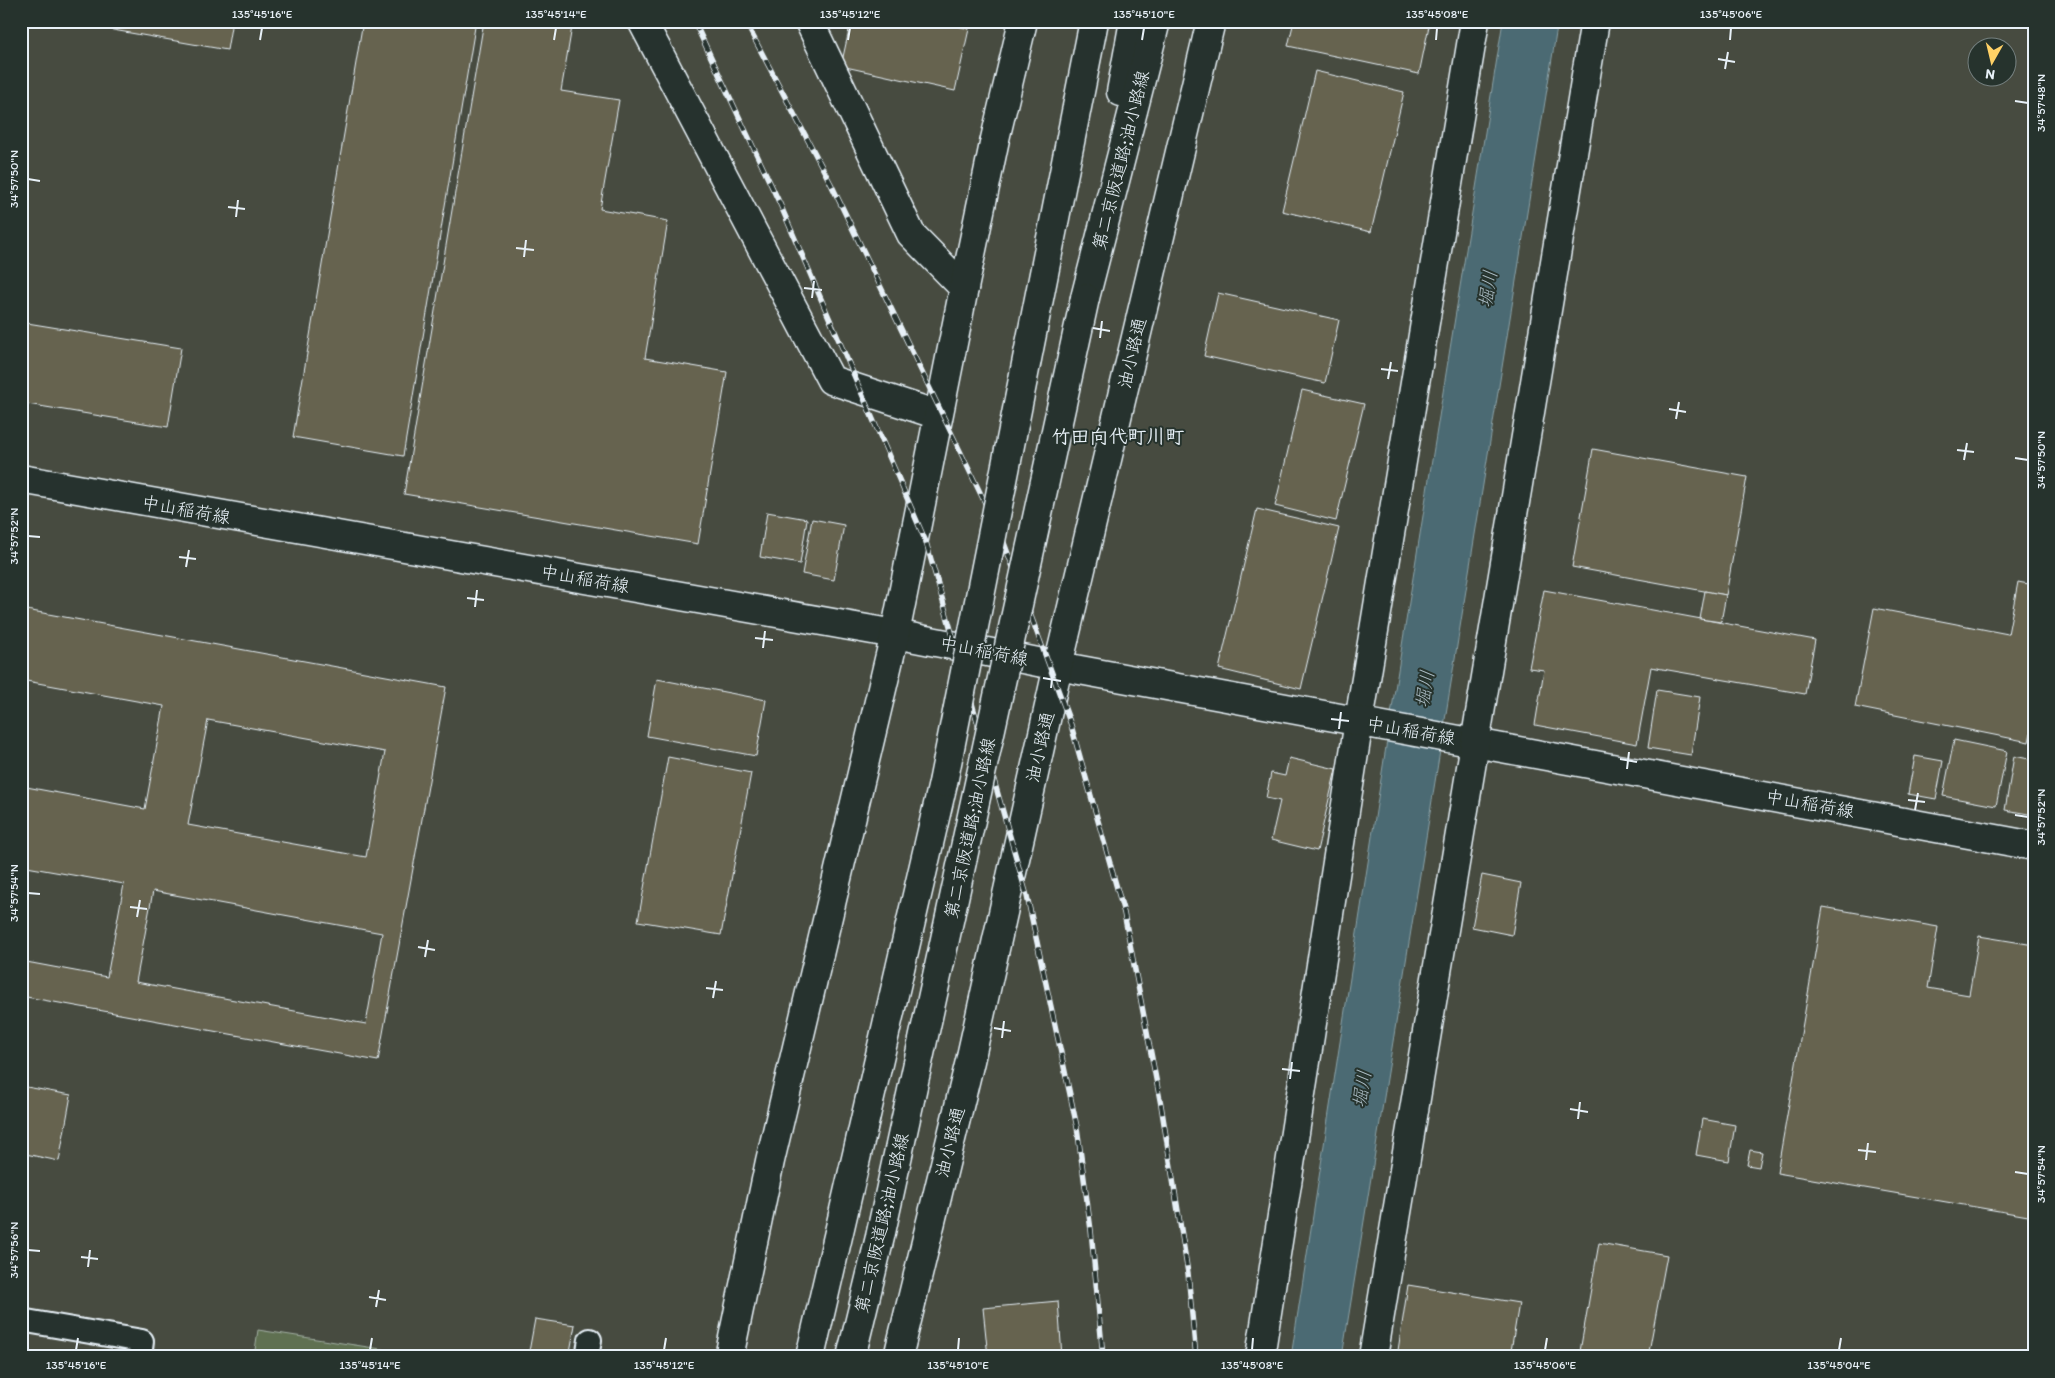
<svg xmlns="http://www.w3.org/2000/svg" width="2055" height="1378" font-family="Itim,'Klee One',sans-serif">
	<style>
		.built { fill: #464b3f; fill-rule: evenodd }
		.green { fill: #5e6f51; stroke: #a3b0a4 }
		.water { fill: #4c6b73; stroke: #8aa1a8 }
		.building { fill: #666350; stroke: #e8f1f8; fill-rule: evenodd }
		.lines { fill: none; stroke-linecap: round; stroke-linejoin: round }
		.lane-casing { stroke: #e8f1f8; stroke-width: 26 }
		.street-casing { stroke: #e8f1f8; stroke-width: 31 }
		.secondary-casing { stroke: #e8f1f8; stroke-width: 31 }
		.highway-casing { stroke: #e8f1f8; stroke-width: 31 }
		.lane { stroke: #26332d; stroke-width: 22 }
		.street { stroke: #26332d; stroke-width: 28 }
		.secondary { stroke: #26332d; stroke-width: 28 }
		.highway { stroke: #26332d; stroke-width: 28 }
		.rail-casing { stroke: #e8f1f8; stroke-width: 5.5 }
		.rail { stroke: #26332d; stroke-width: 4; stroke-dasharray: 11; stroke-linecap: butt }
		.highway-bridge-casing { stroke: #e8f1f8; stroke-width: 31; stroke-linecap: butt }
		.highway-bridge { stroke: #26332d; stroke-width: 28 }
		.ticks { fill: none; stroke: #e8f1f8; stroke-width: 2 }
		.labels { text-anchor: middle; stroke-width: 4; stroke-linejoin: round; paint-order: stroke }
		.street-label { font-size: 18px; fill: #e8f1f8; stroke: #26332d }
		.water-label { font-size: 19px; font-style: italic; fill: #aabbc3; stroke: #26332d }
		.neighbourhood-label { font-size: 19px; font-weight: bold; fill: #e8f1f8; stroke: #26332d }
		.neatline { fill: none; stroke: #e8f1f8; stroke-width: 2 }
		.ticks-label { font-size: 12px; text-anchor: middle; fill: #e8f1f8 }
	</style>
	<rect width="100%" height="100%" fill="#394138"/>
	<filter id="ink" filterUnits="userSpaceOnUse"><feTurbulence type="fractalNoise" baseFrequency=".02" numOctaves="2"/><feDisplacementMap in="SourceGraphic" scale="10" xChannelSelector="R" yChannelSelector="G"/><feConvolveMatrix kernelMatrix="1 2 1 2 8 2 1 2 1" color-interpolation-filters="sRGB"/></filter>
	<g filter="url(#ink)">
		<path class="built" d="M 21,21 L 2034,21 L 2034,1357 L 21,1357 ZM 1978,48 L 2008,48 L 2008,78 L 1978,78 Z"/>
		<polygon class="green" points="258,1330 400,1352 400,1357 254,1357"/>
		<polygon class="water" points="1503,21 1558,21 1342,1357 1291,1357 1395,689"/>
		<g class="building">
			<polygon points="62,21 232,21 227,50"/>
			<polygon points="363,21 476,21 403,456 293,437"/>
			<polygon points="484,21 573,21 561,91 619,100 600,209 668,221 645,358 727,372 698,544 404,494"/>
			<polygon points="851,21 937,21 969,29 955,91 841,66"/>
			<polygon points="1294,21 1430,21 1419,74 1288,46"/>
			<polygon points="1315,71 1404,92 1371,232 1282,211"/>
			<polygon points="1218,293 1339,320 1325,383 1204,356"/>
			<polygon points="21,322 181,348 168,427 21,403"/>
			<polygon points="1302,390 1364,404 1336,521 1275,506"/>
			<polygon points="1593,449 1747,477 1726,595 1572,567"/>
			<polygon points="1257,509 1339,528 1301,689 1219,669"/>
			<polygon points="767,512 807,519 800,564 760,557"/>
			<polygon points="812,519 844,525 834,580 802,574"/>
			<polygon points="2018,582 2034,585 2034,718 2029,742 1855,707 1874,608 2008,634"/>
			<polygon points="1544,590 1815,640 1805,694 1651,667 1637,744 1535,725 1544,670 1529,668"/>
			<polygon points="1705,591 1726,595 1721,622 1700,619"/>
			<path d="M 21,609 L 446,687 L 378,1061 L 21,996 L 21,961 L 107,977 L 124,884 L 21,866 L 21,786 L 145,809 L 164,706 L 21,680 ZM 208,720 L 385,752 L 366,857 L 188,825 ZM 153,891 L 382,933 L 366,1024 L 136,982 Z"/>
			<polygon points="657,679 766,700 756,756 647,736"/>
			<polygon points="1657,690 1700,697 1691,755 1648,748"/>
			<polygon points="1954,740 2007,751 1996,806 1943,796"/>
			<polygon points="1915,756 1943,761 1936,799 1908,794"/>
			<polygon points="2014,756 2034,760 2034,815 2005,810"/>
			<polygon points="668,757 751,773 721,935 638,921"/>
			<polygon points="1289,758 1336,769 1317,851 1271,840 1280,801 1266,798 1271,773 1285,776"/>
			<polygon points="1482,875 1521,883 1512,935 1472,927"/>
			<polygon points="1823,907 1938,927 1928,988 1969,995 1979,936 2034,945 2034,1217 1777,1173"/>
			<polygon points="21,1086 71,1095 59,1161 21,1153"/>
			<polygon points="1702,1119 1735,1125 1729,1161 1696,1155"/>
			<polygon points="1750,1150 1762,1152 1759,1167 1747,1165"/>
			<polygon points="1599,1243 1667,1255 1648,1357 1579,1357"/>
			<polygon points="1408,1285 1519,1303 1510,1357 1397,1357"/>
			<polygon points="1058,1301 1062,1357 988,1357 983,1308"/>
			<polygon points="535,1319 575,1325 569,1357 528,1357"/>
		</g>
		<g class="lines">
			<g class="lane-casing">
				<g id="lane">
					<polyline points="21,1320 142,1341 140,1357"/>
					<polyline points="587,1357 590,1340"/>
				</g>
			</g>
			<g class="street-casing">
				<g id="street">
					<polyline points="642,21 831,380 938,415"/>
					<polyline points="809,21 911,234 964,288"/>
					<polyline points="1260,1357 1359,721 1475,21"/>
				</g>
			</g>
			<g class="secondary-casing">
				<g id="secondary">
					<polyline points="21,479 895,634 1058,666 2034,846"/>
					<polyline points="729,1357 770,1161 895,634 964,288 995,139 1023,21"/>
					<polyline points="898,1357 970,1061 1058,666 1211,21"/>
					<polyline points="1373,1357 1595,21"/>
				</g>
			</g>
			<g class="highway-casing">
				<g id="highway">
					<polyline points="1121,92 1134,21"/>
					<polyline points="1085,298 1156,21"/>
					<polyline points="810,1357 943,783"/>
				</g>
			</g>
			<use href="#lane" class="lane"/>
			<use href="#street" class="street"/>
			<use href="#secondary" class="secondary"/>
			<use href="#highway" class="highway"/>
			<g class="rail-casing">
				<g id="rail">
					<polyline points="694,21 780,204 926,542 1027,896 1053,1016 1077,1127 1091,1230 1103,1357"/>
					<polyline points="745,21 831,184 1003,540 1071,725 1124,913 1161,1105 1188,1273 1196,1357"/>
				</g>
			</g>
			<use href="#rail" class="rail"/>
			<g class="highway-bridge-casing">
				<g id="highway-bridge">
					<polyline points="943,783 1094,21"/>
					<polyline points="851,1357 880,1237 1085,298"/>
				</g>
			</g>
			<use href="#highway-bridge" class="highway-bridge"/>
		</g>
	</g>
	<path class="ticks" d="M 260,40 L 262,28M 554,40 L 556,28M 848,40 L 850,28M 1142,40 L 1144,28M 1436,40 L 1437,28M 1730,40 L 1731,28M 1718,59 L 1735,62M 1725,69 L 1728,52M 2015,101 L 2028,103M 28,179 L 40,181M 228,207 L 245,209M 236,217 L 238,200M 516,248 L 534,250M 524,257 L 526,240M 804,288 L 822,290M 812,298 L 814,281M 1093,328 L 1110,331M 1100,338 L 1102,321M 1381,369 L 1398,371M 1388,379 L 1391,362M 1669,409 L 1686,412M 1676,419 L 1679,402M 1957,450 L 1974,452M 2015,458 L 2028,460M 1964,460 L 1967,443M 28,536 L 40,537M 179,557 L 196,559M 186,567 L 189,550M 467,598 L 484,600M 475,607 L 477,590M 755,638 L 773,640M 763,648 L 765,631M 1043,678 L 1061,681M 1051,688 L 1053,671M 1331,719 L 1349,721M 1339,729 L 1341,712M 1620,759 L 1637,762M 1627,769 L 1629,752M 1908,800 L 1925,802M 1915,810 L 1918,793M 2015,815 L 2028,817M 28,893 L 40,894M 130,907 L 147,909M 137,917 L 140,900M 418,947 L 435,950M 425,957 L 428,940M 706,988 L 723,990M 713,998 L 716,981M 994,1028 L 1011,1031M 1002,1038 L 1004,1021M 1282,1069 L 1300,1071M 1290,1079 L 1292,1062M 1570,1109 L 1588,1112M 1578,1119 L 1580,1102M 1858,1150 L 1876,1152M 1866,1160 L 1868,1143M 2015,1172 L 2028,1174M 28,1250 L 40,1251M 81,1257 L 98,1259M 88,1267 L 90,1250M 369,1297 L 386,1300M 376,1307 L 379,1290M 76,1350 L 78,1338M 370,1350 L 372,1338M 664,1350 L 666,1338M 958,1350 L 959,1338M 1252,1350 L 1253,1338M 1545,1350 L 1547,1338M 1839,1350 L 1841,1338"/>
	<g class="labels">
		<g class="street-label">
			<text transform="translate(1121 160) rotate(-76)" y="6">第二京阪道路;油小路線</text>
			<text transform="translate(1132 353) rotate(-77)" y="6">油小路通</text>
			<text transform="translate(186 510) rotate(10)" y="6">中山稲荷線</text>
			<text transform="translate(585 579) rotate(10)" y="6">中山稲荷線</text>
			<text transform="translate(984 651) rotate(11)" y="6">中山稲荷線</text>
			<text transform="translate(1411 731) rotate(10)" y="6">中山稲荷線</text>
			<text transform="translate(1040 747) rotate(-77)" y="6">油小路通</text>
			<text transform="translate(1810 804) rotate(10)" y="6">中山稲荷線</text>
			<text transform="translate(970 828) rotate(-78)" y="6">第二京阪道路;油小路線</text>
			<text transform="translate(950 1142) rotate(-76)" y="6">油小路通</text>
			<text transform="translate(882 1223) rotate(-77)" y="6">第二京阪道路;油小路線</text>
		</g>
		<g class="water-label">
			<text transform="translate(1487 289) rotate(-81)" y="7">堀川</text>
			<text transform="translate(1424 689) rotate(-81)" y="7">堀川</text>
			<text transform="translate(1361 1089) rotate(-81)" y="7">堀川</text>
		</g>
		<g class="neighbourhood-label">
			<text x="1118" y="443">竹田向代町川町</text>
		</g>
	</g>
	<rect width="2055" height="1378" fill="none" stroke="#26332d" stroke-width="55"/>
	<g transform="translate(1992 62) rotate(188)"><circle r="24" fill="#26332d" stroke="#747f7e"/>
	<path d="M0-4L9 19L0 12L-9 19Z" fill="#ffd166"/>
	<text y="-8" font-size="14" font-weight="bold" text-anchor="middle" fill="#e8f1f8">N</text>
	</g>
	<rect x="28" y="28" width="2000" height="1322" class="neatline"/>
	<g class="ticks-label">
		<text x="262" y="18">135°45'16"E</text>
		<text x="556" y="18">135°45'14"E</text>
		<text x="850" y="18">135°45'12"E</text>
		<text x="1144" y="18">135°45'10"E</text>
		<text x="1437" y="18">135°45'08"E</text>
		<text x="1731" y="18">135°45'06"E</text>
		<text transform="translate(2041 103) rotate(-90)" y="4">34°57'48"N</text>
		<text transform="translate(14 179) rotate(-90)" y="4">34°57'50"N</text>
		<text transform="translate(2041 460) rotate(-90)" y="4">34°57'50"N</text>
		<text transform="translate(14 536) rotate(-90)" y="4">34°57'52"N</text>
		<text transform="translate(2041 817) rotate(-90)" y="4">34°57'52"N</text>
		<text transform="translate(14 893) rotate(-90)" y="4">34°57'54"N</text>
		<text transform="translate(2041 1174) rotate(-90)" y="4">34°57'54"N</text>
		<text transform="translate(14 1250) rotate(-90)" y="4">34°57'56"N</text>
		<text x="76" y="1369">135°45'16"E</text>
		<text x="370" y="1369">135°45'14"E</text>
		<text x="664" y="1369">135°45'12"E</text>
		<text x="958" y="1369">135°45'10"E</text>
		<text x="1252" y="1369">135°45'08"E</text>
		<text x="1545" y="1369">135°45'06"E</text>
		<text x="1839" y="1369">135°45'04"E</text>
	</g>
</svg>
